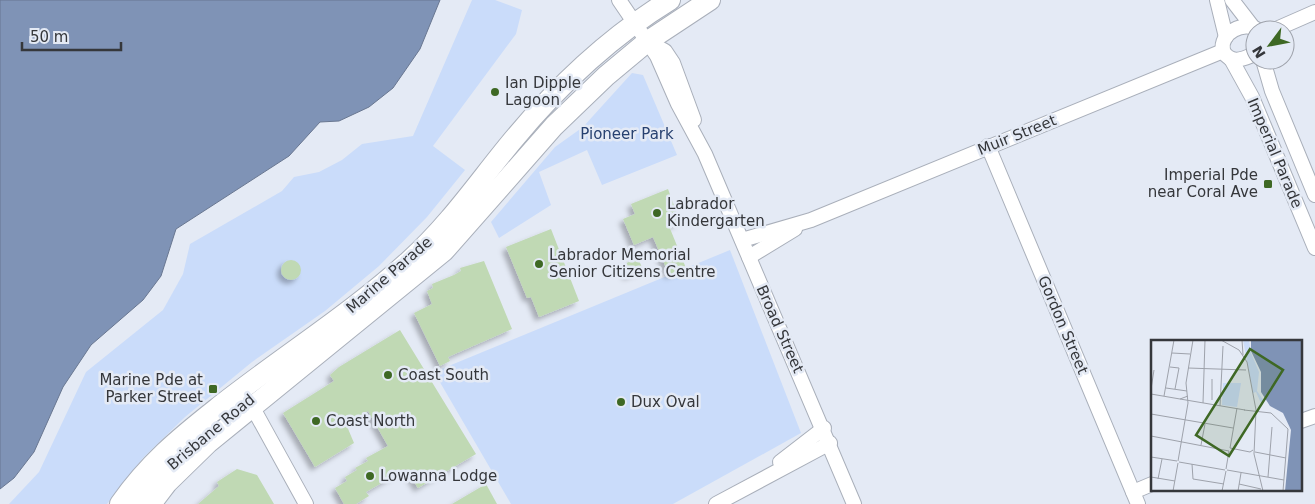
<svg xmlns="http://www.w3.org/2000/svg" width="1315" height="504" font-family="'DejaVu Sans',sans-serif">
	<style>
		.green { fill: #cadcfa }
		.water { fill: #7f93b6; stroke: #697791 }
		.building { fill: #c0d9b4; filter: url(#shadow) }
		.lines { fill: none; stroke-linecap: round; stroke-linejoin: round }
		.minor-casing { stroke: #a9afba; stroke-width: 16 }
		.major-casing { stroke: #a9afba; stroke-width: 20 }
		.highway-casing { stroke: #a9afba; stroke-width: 22 }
		.minor { stroke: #fff; stroke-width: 14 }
		.major { stroke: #fff; stroke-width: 18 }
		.highway { stroke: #fff; stroke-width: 20 }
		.poi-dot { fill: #3e6824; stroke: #e4eaf5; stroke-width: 2 }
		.labels { text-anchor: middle; stroke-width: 5; stroke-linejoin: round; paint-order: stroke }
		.poi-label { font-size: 15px; fill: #35373b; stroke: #e4eaf5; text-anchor: start }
		.park-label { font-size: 15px; fill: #274170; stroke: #e4eaf5 }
		.street-label { font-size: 15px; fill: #35373b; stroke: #e4eaf5 }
		.inset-road { fill: none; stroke: #9ea2ab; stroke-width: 1 }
		.view { fill: #3e6824; fill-opacity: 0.15; stroke: #3e6824; stroke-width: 2.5 }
		.inset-edge { fill: none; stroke: #35373b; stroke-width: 2.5 }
	</style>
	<defs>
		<filter id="shadow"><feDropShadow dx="-4" dy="4" stdDeviation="2.5" flood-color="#0004"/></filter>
	</defs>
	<rect width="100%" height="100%" fill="#e4eaf5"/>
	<g class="green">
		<polygon points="472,0 495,0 522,10 516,34 433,146 465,170 427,217 379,266 325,311 252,362 185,417 143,458 107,504 9,504 39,472 86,372 163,310 183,274 190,244 282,191 294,177 319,172 342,160 362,144 413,136"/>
		<polygon points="632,73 643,75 677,155 602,185 587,150 539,172 551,205 499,238 491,222 555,147 583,127"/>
		<polygon points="730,250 801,433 673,504 511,504 434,372"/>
	</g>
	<polygon class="water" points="0,0 440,0 420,49 393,88 369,107 339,121 320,122 289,156 176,229 161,276 143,300 91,345 63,387 34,452 14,478 0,489"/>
	<g class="building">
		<polygon points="668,189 680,222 669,226 686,268 669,275 653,237 634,245 623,219 635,214 631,204"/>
		<polygon points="551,229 579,301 539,317 531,297 527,298 506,247"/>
		<polygon points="638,258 643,270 627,276 622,265"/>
		<circle cx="291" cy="270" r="10"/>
		<polygon points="484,261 512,329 448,357 450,361 440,366 414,313 432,304 427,291 433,288 432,284 454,275 461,271 460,268"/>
		<polygon points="400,330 476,454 418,488 406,469 366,492 369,496 356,504 344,504 335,488 347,481 345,477 357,470 355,468 368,461 366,458 388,446 368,411 346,424 354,443 315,467 283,413 334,381 330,375 339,367"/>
		<polygon points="237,469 257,475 274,504 198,504 219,486 217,482"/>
		<polygon points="486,484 497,504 452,504"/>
	</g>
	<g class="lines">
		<g class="minor-casing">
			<g id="minor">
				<polyline points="619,0 657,56 678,104 705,154 854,504"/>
				<polyline points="1217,0 1226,37"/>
				<polyline points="1232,0 1252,26"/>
				<polyline points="1274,30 1315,12"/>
				<polyline points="651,43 665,51 673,63 694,120"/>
				<path d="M 1255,54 C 1243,59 1231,65 1223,51 C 1219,33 1244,20 1258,30"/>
				<polyline points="1231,59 1252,97 1315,248"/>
				<polyline points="1263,60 1272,91 1315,195"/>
				<polyline points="988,146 1138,504"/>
				<polyline points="742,240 811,220 1223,51"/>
				<polyline points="749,257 795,229"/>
				<polyline points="253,408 306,504"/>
				<polyline points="1301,421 1315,416"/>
				<polyline points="780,462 824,428"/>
				<polyline points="1133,492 1152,484"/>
				<polyline points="716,504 830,443"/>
			</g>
		</g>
		<g class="major-casing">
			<polyline id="major" points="139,504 161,475 209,430"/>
		</g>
		<g class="highway-casing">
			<g id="highway">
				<path d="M 120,504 C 148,464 178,439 216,409 C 280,358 350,315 410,260 C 450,224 479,181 513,140 C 557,87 611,36 670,0"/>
				<polyline points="151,504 167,483 208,443 444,251 554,126 606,76 648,41 710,0"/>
			</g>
		</g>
		<use href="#minor" class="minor"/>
		<use href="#major" class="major"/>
		<use href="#highway" class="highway"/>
	</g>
	<g class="poi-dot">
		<circle cx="495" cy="92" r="5"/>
		<rect x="1263" y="179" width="10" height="10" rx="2.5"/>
		<circle cx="657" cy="213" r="5"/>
		<circle cx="539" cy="264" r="5"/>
		<circle cx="388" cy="375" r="5"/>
		<rect x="208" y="384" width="10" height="10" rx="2.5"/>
		<circle cx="621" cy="402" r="5"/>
		<circle cx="316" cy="421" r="5"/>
		<circle cx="370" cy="476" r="5"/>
	</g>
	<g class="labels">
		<g class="poi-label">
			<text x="505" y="88">Ian Dipple<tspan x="505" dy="17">Lagoon</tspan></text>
			<text x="1258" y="180" text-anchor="end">Imperial Pde<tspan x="1258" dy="17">near Coral Ave</tspan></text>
			<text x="667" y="209">Labrador<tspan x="667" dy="17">Kindergarten</tspan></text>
			<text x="549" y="260">Labrador Memorial<tspan x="549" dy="17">Senior Citizens Centre</tspan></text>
			<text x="398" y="380">Coast South</text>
			<text x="203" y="385" text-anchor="end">Marine Pde at<tspan x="203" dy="17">Parker Street</tspan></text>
			<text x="631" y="407">Dux Oval</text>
			<text x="326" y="426">Coast North</text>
			<text x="380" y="481">Lowanna Lodge</text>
		</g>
		<g class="park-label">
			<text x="627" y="139">Pioneer Park</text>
		</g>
		<g class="street-label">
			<text transform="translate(1017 135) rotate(-22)" y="5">Muir Street</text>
			<text transform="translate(1275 153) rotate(67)" y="5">Imperial Parade</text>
			<text transform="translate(389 275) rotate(-41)" y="5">Marine Parade</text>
			<text transform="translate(1063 325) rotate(67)" y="5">Gordon Street</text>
			<text transform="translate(780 329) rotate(66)" y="5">Broad Street</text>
			<text transform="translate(211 432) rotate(-40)" y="5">Brisbane Road</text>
		</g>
	</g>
	<g transform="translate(1151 340)">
		<rect width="151" height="151" fill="#e4eaf5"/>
		<path d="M 92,0 L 98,0 L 100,13 L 108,32 L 106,51 L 113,61 L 110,63 L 105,52 L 102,53 ZM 72,43 L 90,43 L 86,67 L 71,65 Z" fill="#cadcfa"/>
		<path d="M 100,0 L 151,0 L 151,151 L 134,151 L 140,90 L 132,73 L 119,66 L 110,52 L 110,32 L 100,11 Z" fill="#7f93b6"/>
		<path class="inset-road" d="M 70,0 L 88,10 L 96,22 L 105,70 L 103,114 L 112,151M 91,0 L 92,15M 21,13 L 39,14M 19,27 L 28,28 L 24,49M 37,28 L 95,30M 15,48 L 36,51M 0,49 L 3,30M 0,54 L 29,59 L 37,56M 13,56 L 23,0M 29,59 L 94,70M 61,60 L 61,39M 52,63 L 54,0M 69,66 L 72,6M 93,70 L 120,73 L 137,89 L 132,151M 0,74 L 82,88M 0,96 L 78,111M 50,105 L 54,84M 79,108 L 86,68M 79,108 L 99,112 L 102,110M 104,112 L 135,118M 0,117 L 26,121M 27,121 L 37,63 L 35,43 L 42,0M 28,122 L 74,130M 41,124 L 42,139 L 73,144M 75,129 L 78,111M 76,130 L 133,140M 0,137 L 24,141M 117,137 L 121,87M 7,139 L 11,119M 88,144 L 110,149M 22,151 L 27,123M 71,151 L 75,131M 87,151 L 90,133"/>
		<path class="view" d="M 99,9 L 132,30 L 78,116 L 45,95 Z"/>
		<rect width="151" height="151" class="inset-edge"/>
	</g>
	<g transform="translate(1270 45) rotate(238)"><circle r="24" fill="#e4eaf5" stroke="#9ea2ab"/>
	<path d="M0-4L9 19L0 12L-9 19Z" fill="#3e6824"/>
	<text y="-8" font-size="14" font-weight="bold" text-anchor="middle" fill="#35373b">N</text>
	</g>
	<path d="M22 42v8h99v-8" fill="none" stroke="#35373b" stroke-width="2.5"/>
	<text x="30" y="42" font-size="15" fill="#35373b" stroke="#e4eaf5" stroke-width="4" paint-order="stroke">50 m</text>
</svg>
